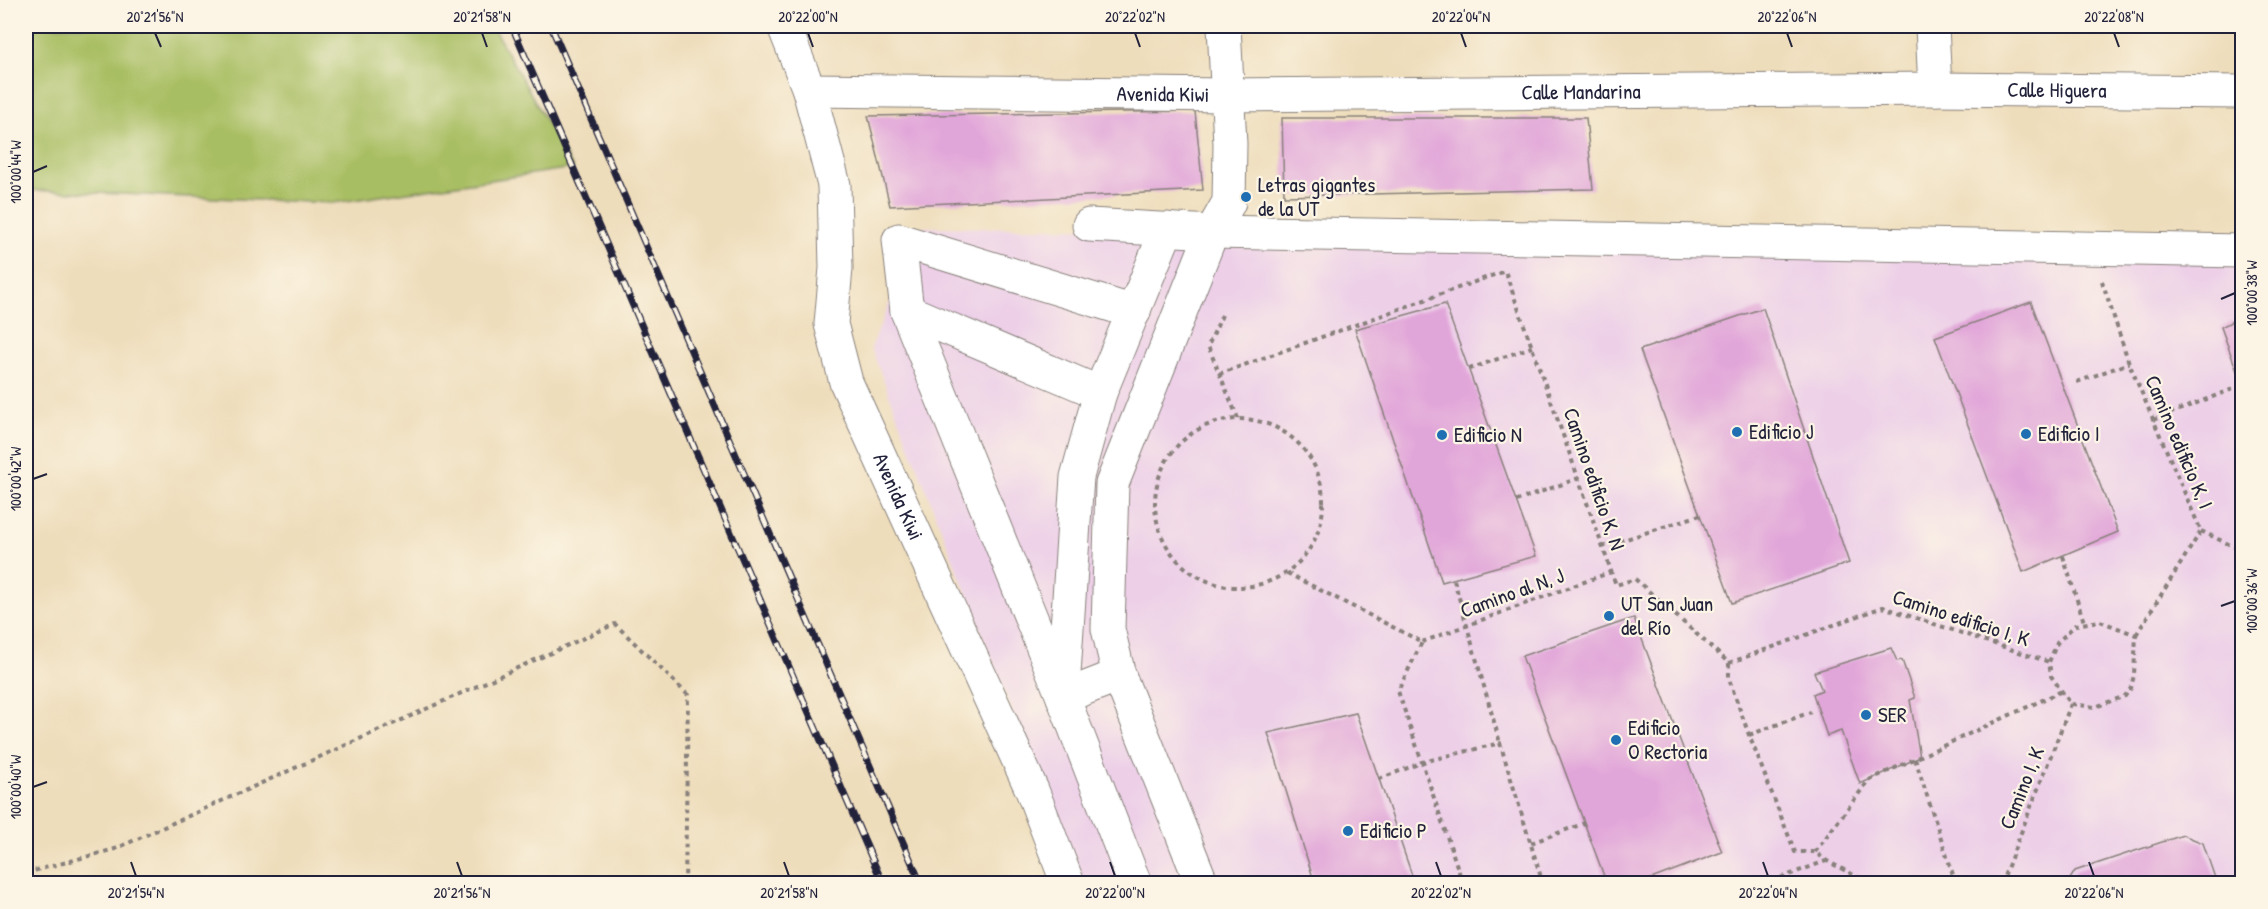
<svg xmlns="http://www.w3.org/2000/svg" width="2268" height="909" font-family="'Patrick Hand',sans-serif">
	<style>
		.built { fill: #edd0e8 }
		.green { fill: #a8be62; stroke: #65704e; stroke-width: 1.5 }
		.building { fill: #e1a6d9 }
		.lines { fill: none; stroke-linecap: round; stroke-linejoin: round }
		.minor-casing { stroke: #88807b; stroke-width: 35 }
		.path { stroke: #88807b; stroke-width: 4; stroke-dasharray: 4.5 4.5; stroke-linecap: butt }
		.minor { stroke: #fff; stroke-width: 33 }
		.rail-casing { stroke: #22223b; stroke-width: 7 }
		.rail { stroke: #fcf5e5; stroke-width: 4.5; stroke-dasharray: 14; stroke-linecap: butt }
		.ticks { fill: none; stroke: #22223b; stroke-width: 2 }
		.poi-dot { fill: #1f6fb2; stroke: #fcf5e5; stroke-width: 2 }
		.labels { text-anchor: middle; stroke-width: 4.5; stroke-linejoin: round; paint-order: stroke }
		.street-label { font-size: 21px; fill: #22223b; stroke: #fcf5e5 }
		.poi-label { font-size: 21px; fill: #22223b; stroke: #fcf5e5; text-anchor: start }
		.neatline { fill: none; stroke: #22223b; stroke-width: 2 }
		.ticks-label { font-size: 15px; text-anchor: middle; fill: #22223b }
	</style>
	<rect width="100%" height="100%" fill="#fcf5e5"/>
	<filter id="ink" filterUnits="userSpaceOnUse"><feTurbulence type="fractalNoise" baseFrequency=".0167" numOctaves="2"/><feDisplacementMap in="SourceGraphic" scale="12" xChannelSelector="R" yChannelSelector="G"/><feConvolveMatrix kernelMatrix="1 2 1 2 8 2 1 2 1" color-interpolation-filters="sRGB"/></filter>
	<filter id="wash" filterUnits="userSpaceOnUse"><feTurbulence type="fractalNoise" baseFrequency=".008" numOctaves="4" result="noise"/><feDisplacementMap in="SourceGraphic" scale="24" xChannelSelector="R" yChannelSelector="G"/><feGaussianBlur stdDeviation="1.35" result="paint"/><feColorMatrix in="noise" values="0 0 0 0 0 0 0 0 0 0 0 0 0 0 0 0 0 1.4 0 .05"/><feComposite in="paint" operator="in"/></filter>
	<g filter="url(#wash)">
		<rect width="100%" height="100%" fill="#edb"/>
		<polygon class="built" points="921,227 2242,240 2242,883 1079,883 871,348"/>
		<polygon class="green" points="26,26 492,26 573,168 333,203 26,190"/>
		<g id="blocks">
			<g class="building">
				<polygon points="1195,111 1203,190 890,206 868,116"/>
				<polygon points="1282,118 1586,118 1593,189 1284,196"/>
				<polygon points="2031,302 2118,532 2023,572 1935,337"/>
				<polygon points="1445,304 1536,556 1442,582 1355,329"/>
				<polygon points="1763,308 1849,563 1732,603 1640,350"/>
				<polygon points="2242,316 2242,385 2221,327"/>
				<polygon points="1634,618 1722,852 1638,884 1607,884 1522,656"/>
				<polygon points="1891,648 1897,661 1902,660 1915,698 1910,700 1920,757 1860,784 1841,731 1827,736 1813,694 1822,690 1814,672"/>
				<polygon points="1356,713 1379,779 1415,884 1315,884 1268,733"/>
				<polygon points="2183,835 2203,843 2217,884 2067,884 2075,871"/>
			</g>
		</g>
	</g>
	<g filter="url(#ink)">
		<use href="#blocks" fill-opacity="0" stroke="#88807b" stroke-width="1.5"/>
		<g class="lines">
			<g class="minor-casing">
				<g id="minor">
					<path id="s1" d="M 784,26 L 809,90 L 834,185 L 836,268 L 831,324 L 846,382 L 1032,790 L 1068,884"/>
					<polyline points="1932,26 1935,89"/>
					<path id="s2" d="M 809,90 L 1227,95 L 1935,89 L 2242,92"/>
					<polyline points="1089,225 1212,232 2242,251"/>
					<polyline points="907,311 1100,393"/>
					<polyline points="1134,312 899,240 907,311 1063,697 1135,884"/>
					<polyline points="1063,689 1077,477 1100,393 1167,229"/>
					<polyline points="1063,697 1119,675"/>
					<polyline points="1202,884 1119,675 1108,629 1112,484 1212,232 1229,202 1230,144 1224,26"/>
				</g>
			</g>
			<g class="path">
				<polyline points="2102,281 2129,363 2201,531 2136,635"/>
				<polyline points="1222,315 1208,346 1239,421"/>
				<polyline points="1469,369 1532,347"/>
				<polyline points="1219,374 1505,271 1616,585 1635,579 1729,663 1729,679 1749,735 1795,852 1815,852 1827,861 1871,884"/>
				<polyline points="2077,382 2129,363"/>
				<circle cx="1239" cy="503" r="84"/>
				<polyline points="2153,420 2233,389"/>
				<polyline points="1516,501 1579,478"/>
				<polyline points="2201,531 2239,549 2242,559"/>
				<polyline points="1602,547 1700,515"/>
				<polyline points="2063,556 2084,622"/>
				<polyline points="1287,573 1422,642 1398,691 1463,884"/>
				<polyline points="1454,580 1500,743"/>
				<polygon points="2100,621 2136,635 2134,675 2131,688 2125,696 2095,707 2071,704 2051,676 2049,662 2057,643 2075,625"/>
				<polyline points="1422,642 1611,572"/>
				<polyline points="1729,663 1883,607 2049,662"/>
				<polyline points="1749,735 1811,712"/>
				<polyline points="1915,759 1956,884"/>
				<polyline points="1379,779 1423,762 1500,743 1543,884"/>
				<polyline points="1531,843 1585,823"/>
				<polyline points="1815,852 1869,780 2062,691"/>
				<polyline points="26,873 115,849 615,624 688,695 685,884"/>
				<polyline points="1764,884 1826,861"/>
				<polyline points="2001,884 2071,704"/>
			</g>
			<use href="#minor" class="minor"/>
			<g class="rail-casing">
				<g id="rail">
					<polyline points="512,26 883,884"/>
					<polyline points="551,26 921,884"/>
				</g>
			</g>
			<use href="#rail" class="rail"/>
		</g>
	</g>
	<path class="ticks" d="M 155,33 L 161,47M 482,33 L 487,47M 808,33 L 813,47M 1135,33 L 1140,47M 1461,33 L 1466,47M 1787,33 L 1792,47M 2114,33 L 2119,47M 33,172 L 47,166M 2221,299 L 2235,293M 33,479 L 47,474M 2221,606 L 2235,601M 33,787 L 47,782M 131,862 L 136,876M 457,862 L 462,876M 784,862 L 789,876M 1110,862 L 1115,876M 1436,862 L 1441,876M 1763,862 L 1768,876M 2089,862 L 2094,876"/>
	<g class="poi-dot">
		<circle cx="1246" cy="197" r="6"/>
		<circle cx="1737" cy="432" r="6"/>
		<circle cx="2026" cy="434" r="6"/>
		<circle cx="1442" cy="435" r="6"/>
		<circle cx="1609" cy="616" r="6"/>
		<circle cx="1866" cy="715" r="6"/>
		<circle cx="1616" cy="740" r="6"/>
		<circle cx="1348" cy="831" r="6"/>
	</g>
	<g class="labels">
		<g class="street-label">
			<text dy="7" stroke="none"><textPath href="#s2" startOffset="1248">Calle Higuera</textPath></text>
			<text dy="7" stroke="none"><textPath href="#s2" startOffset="772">Calle Mandarina</textPath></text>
			<text dy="7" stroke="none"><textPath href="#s2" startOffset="354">Avenida Kiwi</textPath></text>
			<text transform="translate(2179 442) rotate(67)" y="7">Camino edificio K, I</text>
			<text transform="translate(1594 479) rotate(71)" y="7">Camino edificio K, N</text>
			<text dy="7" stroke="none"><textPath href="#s1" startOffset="492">Avenida Kiwi</textPath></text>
			<text transform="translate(1512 593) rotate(-20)" y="7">Camino al N, J</text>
			<text transform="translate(1961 618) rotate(18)" y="7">Camino edificio I, K</text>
			<text transform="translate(2022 788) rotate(-68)" y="7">Camino I, K</text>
		</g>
		<g class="poi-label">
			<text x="1258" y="192">Letras gigantes<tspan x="1258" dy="24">de la UT</tspan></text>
			<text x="1749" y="439">Edificio J</text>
			<text x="2038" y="441">Edificio I</text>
			<text x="1454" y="442">Edificio N</text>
			<text x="1621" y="611">UT San Juan<tspan x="1621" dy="24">del Río</tspan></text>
			<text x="1878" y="722">SER</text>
			<text x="1628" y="735">Edificio<tspan x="1628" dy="24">O Rectoria</tspan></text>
			<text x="1360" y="838">Edificio P</text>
		</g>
	</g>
	<rect width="2268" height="909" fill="none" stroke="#fcf5e5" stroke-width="66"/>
	<rect x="33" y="33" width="2202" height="843" class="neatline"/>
	<g class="ticks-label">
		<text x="155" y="22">20°21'56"N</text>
		<text x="482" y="22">20°21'58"N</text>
		<text x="808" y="22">20°22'00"N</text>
		<text x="1135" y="22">20°22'02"N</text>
		<text x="1461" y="22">20°22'04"N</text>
		<text x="1787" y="22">20°22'06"N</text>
		<text x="2114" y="22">20°22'08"N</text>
		<text transform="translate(16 172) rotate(-90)" y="5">100°00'44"W</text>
		<text transform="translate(2252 293) rotate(-90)" y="5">100°00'38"W</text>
		<text transform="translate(16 479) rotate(-90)" y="5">100°00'42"W</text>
		<text transform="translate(2252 601) rotate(-90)" y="5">100°00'36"W</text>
		<text transform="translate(16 787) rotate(-90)" y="5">100°00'40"W</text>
		<text x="136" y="898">20°21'54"N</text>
		<text x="462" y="898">20°21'56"N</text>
		<text x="789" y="898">20°21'58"N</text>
		<text x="1115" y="898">20°22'00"N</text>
		<text x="1441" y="898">20°22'02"N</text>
		<text x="1768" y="898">20°22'04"N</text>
		<text x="2094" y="898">20°22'06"N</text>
	</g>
</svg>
